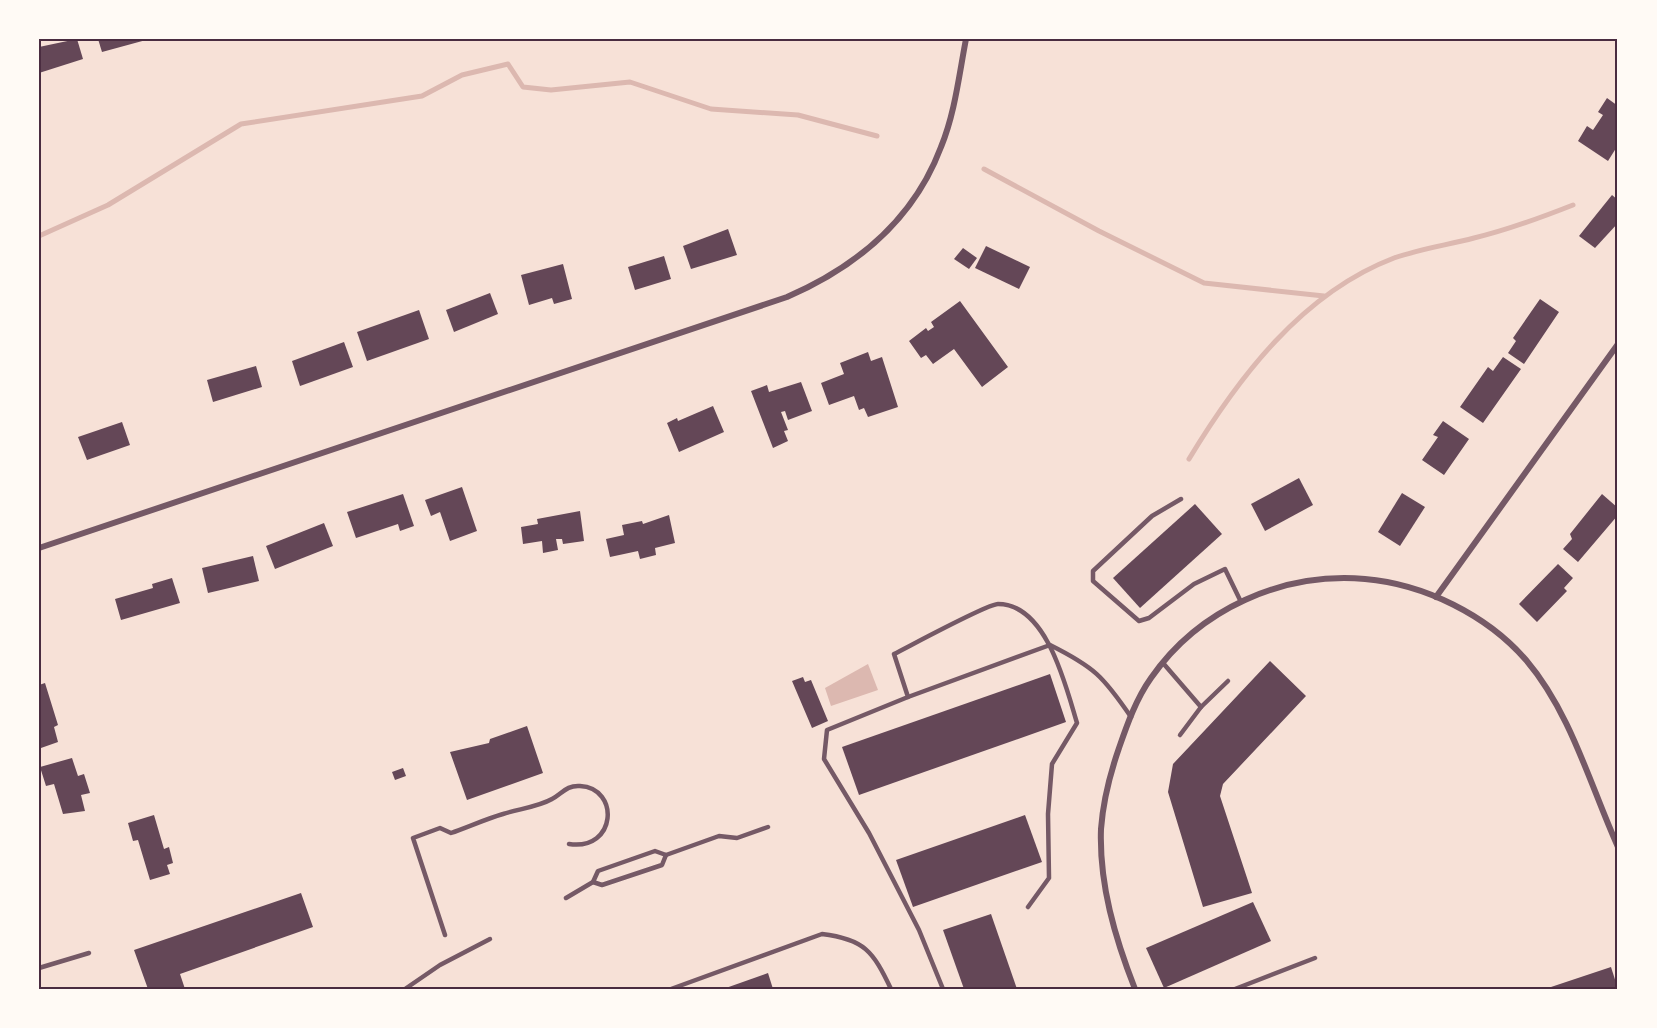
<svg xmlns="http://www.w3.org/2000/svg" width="1657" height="1028" font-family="'Fira Sans',sans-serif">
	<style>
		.water { fill: #dcb8b0 }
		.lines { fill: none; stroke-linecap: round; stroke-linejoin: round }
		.stream { stroke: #dcb8b0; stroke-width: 5 }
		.building { fill: #644757 }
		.service { stroke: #755966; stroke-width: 4.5 }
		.minor { stroke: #755966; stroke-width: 6 }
		.neatline { fill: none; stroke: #4a2c40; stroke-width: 2 }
	</style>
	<rect width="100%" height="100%" fill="#f7e1d7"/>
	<polygon class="water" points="868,664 878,690 831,706 825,688"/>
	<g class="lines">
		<g class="stream">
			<polyline points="984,169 1099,231 1204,283 1324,296"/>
			<polyline points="39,236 108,205 241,124 422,96 462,75 508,64 523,87 551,90 630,82 711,109 798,115 877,136"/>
			<path d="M 1189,459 C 1238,378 1302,293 1394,258 C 1420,249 1447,245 1474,238 C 1508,230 1540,218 1573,205"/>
		</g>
	</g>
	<g class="building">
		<polygon points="77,39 83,59 39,73 39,47"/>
		<polygon points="98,39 146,39 146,40 102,52"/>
		<polygon points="1607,98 1618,106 1618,145 1608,161 1578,141 1587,126 1593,130 1603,115 1598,112"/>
		<polygon points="1612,195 1618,200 1618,223 1595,248 1579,236"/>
		<polygon points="728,229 737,255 691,269 683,246"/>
		<polygon points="986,246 1030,267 1019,289 975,268"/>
		<polygon points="963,248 977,258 969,269 954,259"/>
		<polygon points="664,256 671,279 635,290 628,267"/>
		<polygon points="563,264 572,299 554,304 552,298 529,305 521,275"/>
		<polygon points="490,293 498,314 454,332 446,310"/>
		<polygon points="1540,299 1559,312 1524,364 1508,353 1516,341 1513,338"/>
		<polygon points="960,301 1008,367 982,387 954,349 933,364 926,355 921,358 909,341 926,328 928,331 934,327 931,322"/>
		<polygon points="419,310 429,339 367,361 357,332"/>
		<polygon points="344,342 353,367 300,386 292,361"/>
		<polygon points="868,352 871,361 882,357 898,407 868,417 864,408 859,410 854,396 829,405 821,383 844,374 840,363"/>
		<polygon points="1503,357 1521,369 1483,423 1460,407 1488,367 1493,371"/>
		<polygon points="256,366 262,387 213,402 207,380"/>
		<polygon points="801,382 812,411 788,420 785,411 781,412 788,430 784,431 788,441 773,448 751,391 767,385 769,392"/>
		<polygon points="713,406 724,432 679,452 667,423 677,418 678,421"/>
		<polygon points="1443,421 1469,439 1444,475 1422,460 1438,437 1433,435"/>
		<polygon points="122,422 130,445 87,460 78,437"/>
		<polygon points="1299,478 1313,505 1265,531 1251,504"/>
		<polygon points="462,487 477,531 450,541 440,512 431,516 425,500"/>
		<polygon points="1402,493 1425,507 1400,546 1378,532"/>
		<polygon points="403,494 414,526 400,531 398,524 356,538 347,512"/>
		<polygon points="1602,494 1618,508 1618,515 1578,562 1563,549 1572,539 1570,534"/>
		<polygon points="1195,504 1222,534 1140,608 1113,578"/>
		<polygon points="580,511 584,541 563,544 562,539 556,539 558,550 543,553 542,541 523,544 521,527 538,524 537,519"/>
		<polygon points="669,515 675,543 655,548 656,555 640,559 638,551 610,557 606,539 624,535 622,525 642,521 643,524"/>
		<polygon points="324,523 333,546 275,569 266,546"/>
		<polygon points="253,556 259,581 208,593 202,568"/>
		<polygon points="1558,564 1573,578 1564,588 1567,591 1537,622 1519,604"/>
		<polygon points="172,578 180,603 121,620 115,599 153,588 152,584"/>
		<polygon points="1270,661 1306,696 1223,784 1220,796 1252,893 1203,907 1168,792 1173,764"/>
		<polygon points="1050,674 1066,722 859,795 842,747"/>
		<polygon points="803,677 805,682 811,680 828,721 812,728 792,681"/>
		<polygon points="45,683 58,725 54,727 58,742 41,748 39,685"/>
		<polygon points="527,726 543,773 467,800 450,752 489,743 490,739"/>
		<polygon points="72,758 78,776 84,774 90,793 81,795 85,811 63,814 54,784 46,786 40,767"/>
		<polygon points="403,768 406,776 395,780 392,772"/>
		<polygon points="154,815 164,849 169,847 173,863 167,865 170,874 150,880 138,840 133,841 128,823"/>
		<polygon points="1025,815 1042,862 913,907 896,860"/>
		<polygon points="301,893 313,927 180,974 185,989 148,989 134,950"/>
		<polygon points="1253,902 1271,941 1164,988 1146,948"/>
		<polygon points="991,914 1017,989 964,989 943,930"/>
		<polygon points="1611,967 1618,989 1545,989"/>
		<polygon points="768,973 773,989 723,989"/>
	</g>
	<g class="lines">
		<g class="service">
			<polyline points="1181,499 1152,516 1093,571 1093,581 1139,621 1149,618 1194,584 1225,569 1241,602"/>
			<polyline points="1163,663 1201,707"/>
			<path d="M 908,697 L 1050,645 C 1094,667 1103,676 1131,717"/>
			<polyline points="1180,735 1201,707 1228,681"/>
			<polyline points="593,882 602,885 662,865 666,855"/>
			<polyline points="566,898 593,882 598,871 655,851 666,855 719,836 737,838 768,827"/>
			<path d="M 445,935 L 413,838 L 440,828 L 451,833 C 468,827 486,819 503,814 C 518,809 538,807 552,799 C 562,794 566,785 580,786 C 620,788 617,851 569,844"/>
			<polyline points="39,968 89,953"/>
			<polyline points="405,989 440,965 490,939"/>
			<path d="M 671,989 L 822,934 C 864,939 873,951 891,989"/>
			<path d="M 943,989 L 919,930 L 869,833 L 824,759 L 827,730 L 908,697 L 894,654 C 910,646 987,604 998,604 C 1047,604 1066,687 1077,723 L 1052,764 L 1048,814 L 1049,878 L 1028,907"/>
			<polyline points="1235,989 1315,958"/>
		</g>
		<g class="minor">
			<path d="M 39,548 L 787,297 C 856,267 914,219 941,147 C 955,113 959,75 966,39"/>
			<polyline points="1436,597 1618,344"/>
			<path d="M 1135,989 C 1115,938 1099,884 1101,829 C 1103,802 1110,774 1119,748 C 1127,725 1136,699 1151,678 C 1199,609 1282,572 1365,579 C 1424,584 1487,615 1526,660 C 1571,713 1590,785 1618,847"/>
		</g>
	</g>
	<rect width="1657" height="1028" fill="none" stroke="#fffaf5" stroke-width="81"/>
	<rect x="40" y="40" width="1576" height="948" class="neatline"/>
</svg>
